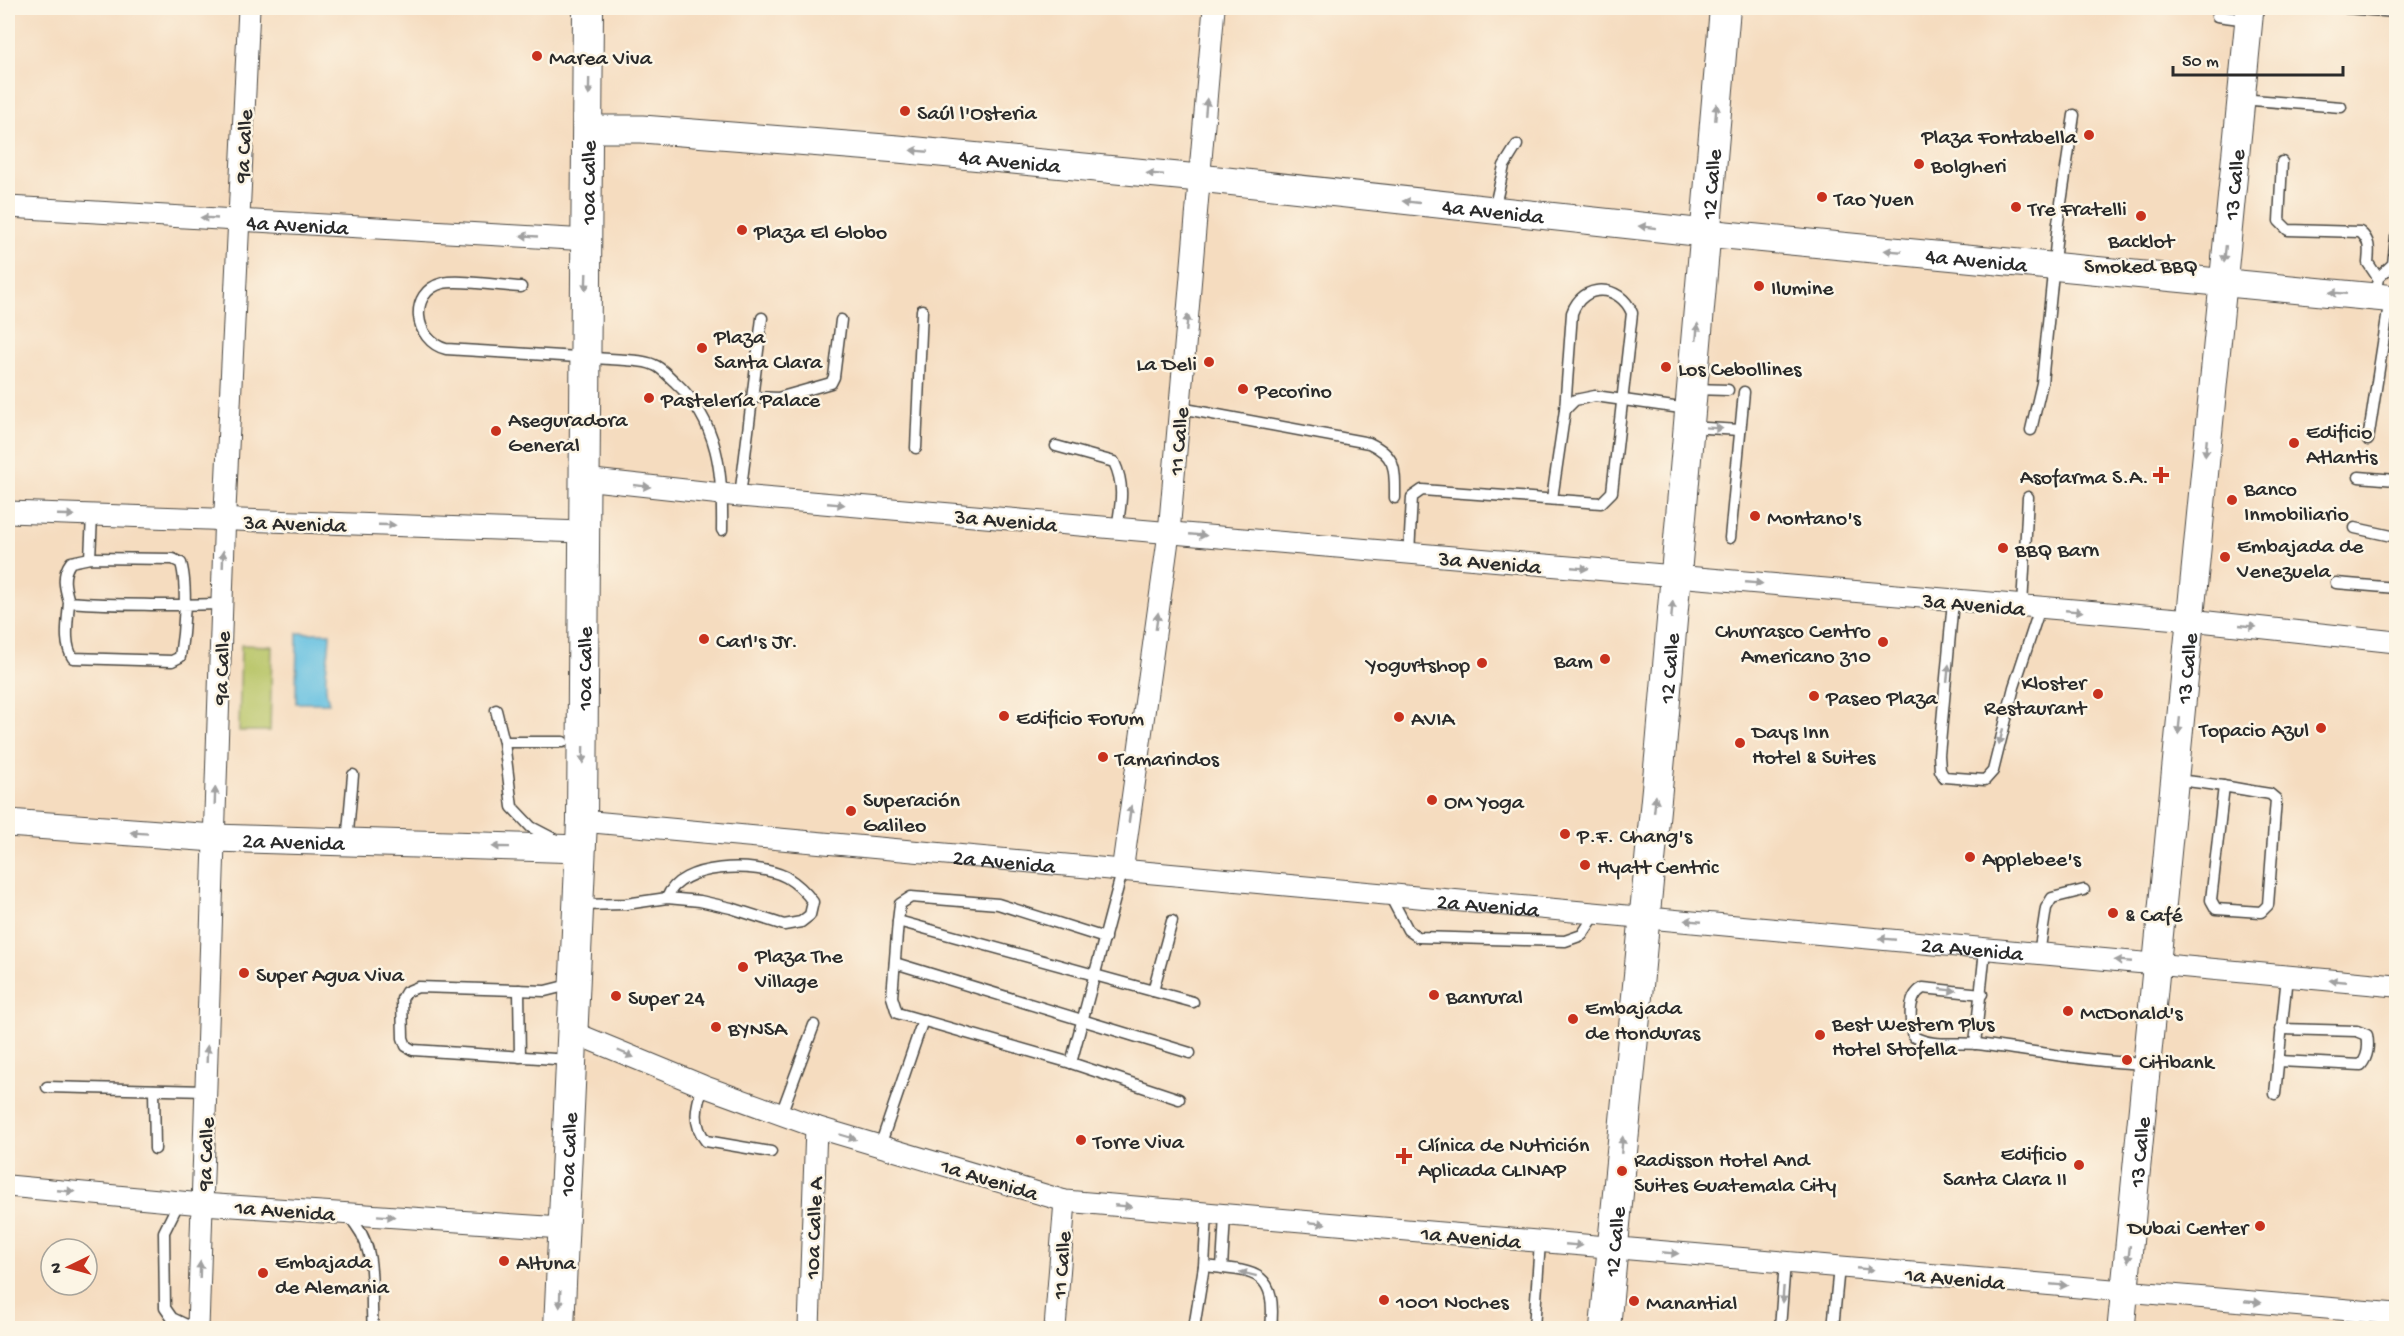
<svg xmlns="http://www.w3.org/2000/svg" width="2404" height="1336" font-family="'Gochi Hand',sans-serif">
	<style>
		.green { fill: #b7c466; stroke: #717848; stroke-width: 1.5 }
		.water { fill: #63c0e1; stroke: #477686; stroke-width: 1.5 }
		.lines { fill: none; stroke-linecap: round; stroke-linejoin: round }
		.service-casing { stroke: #494641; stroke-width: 13 }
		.minor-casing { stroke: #494641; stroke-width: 23 }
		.tertiary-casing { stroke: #494641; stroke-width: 29 }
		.secondary-casing { stroke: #494641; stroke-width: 32 }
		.service { stroke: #fff; stroke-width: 10 }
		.minor { stroke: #fff; stroke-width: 21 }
		.tertiary { stroke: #fff; stroke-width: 27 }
		.secondary { stroke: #fff; stroke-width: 30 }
		.oneway { fill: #a0a0a0 }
		.poi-dot { fill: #c8321e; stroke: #fcf5e5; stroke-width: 2 }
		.labels { text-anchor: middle; stroke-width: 5; stroke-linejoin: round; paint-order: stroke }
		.poi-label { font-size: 22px; fill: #2b2b2b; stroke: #fcf5e5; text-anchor: start }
		.street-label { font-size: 22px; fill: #2b2b2b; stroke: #fcf5e5 }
	</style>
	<rect width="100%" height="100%" fill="#fcf5e5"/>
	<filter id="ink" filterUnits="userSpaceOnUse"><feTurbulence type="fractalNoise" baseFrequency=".0167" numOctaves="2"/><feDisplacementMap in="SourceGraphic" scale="12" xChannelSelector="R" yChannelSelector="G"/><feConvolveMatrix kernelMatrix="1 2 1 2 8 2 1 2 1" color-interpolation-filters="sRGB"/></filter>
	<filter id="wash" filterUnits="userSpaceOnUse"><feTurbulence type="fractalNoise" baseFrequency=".008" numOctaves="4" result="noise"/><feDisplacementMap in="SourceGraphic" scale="24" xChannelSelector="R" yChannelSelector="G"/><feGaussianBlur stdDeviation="1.35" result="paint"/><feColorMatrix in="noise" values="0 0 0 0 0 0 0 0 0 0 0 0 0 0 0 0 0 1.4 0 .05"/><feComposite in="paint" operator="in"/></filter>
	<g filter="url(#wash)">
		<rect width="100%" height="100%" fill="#f5dcbf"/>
		<polygon class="green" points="241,645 272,646 270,731 239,731"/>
		<path class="water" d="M 297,633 L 330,633 C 330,658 321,678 329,703 L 296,703 Z"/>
	</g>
	<g filter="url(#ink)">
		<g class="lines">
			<g class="service-casing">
				<g id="service">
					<polyline points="2346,8 2396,12"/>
					<polyline points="2217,16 2248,20"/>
					<polyline points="2240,99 2341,107"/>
					<path d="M 2282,162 L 2279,221 L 2288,230 L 2360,232 C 2371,241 2369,250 2368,263 L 2378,278"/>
					<polyline points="1494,210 1504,166 1517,145"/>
					<polyline points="2377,284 2378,278 2393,264 2396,237"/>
					<path d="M 521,287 C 502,286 459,279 443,283 C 407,292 414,341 446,349 L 626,360 C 635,361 646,361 654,365 C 661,367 669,377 675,382 C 719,422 723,474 722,530"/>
					<polyline points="1692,389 1728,390"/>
					<polyline points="754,397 778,398 831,383 834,377 841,320"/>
					<path d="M 1180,408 L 1369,443 C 1397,456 1395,470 1395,498"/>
					<polyline points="1565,410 1575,400 1595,396 1688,409"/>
					<polyline points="1689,427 1740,430"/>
					<polyline points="2031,430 2042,383 2058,223 2074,115"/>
					<polyline points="2368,440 2390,298"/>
					<path d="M 1056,446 L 1114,462 C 1125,485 1121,504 1117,528"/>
					<polyline points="916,448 922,310"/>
					<polyline points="2359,477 2396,480"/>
					<polyline points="740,496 762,318"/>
					<polyline points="2355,528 2396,537"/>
					<polyline points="1730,538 1744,392"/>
					<path d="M 1409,554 L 1412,497 L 1422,490 L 1601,503 L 1612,492 L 1632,313 C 1620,284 1583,282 1572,313 L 1565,410 L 1552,499"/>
					<polyline points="90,558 92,516"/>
					<polyline points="2336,583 2396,588"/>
					<polyline points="1953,601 1939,755 1940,770 1944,777 1985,780 1993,771 2014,687 2040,608"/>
					<path d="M 69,602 C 68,620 63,644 73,658 L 172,661 L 180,657 C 184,632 188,587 181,563 L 173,559 L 90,558 L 71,562 C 61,575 65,588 69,602 C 120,606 170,605 222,604"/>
					<polyline points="2022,606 2028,497"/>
					<polyline points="496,710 504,742 512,807 531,827 556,840"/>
					<polyline points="504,742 563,742"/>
					<path d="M 2174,780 C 2206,782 2238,789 2270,794 L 2276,799 L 2268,905 L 2261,912 L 2216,909 L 2211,900 L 2224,786"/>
					<polyline points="347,843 353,775"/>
					<polyline points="1389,894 1408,930 1418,937 1565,941 1582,935 1597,912"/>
					<path d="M 580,905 L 626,904 L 667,898 L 700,901 L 731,908 L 784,925 L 801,922 L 810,915 L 813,902 C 805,891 798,884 786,877 C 757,862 679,862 667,898"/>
					<polyline points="898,921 900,904 911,897 998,904 1105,938"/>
					<polyline points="2039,954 2046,908 2052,898 2084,890"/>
					<polyline points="895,963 1190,1053"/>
					<polyline points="519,990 520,1057"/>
					<polyline points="1153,991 1172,921"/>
					<path d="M 1982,994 L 1923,988 C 1906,997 1910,1021 1914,1037 C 1932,1047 1956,1042 1977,1044 C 2034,1051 2090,1062 2147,1064"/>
					<polyline points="1975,1044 1985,950"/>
					<polyline points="570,1060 413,1050 406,1046 403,1038 402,999 406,992 418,987 545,991 573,984"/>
					<path d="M 2278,1061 L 2361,1065 C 2368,1057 2369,1045 2367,1035 L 2357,1031 L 2281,1029"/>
					<polyline points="1071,1063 1122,872"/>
					<path d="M 703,1086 C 696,1106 692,1124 706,1141 L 771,1152"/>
					<polyline points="47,1087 206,1091"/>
					<polyline points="154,1090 155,1149"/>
					<polyline points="2275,1094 2287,976"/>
					<polyline points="1179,1099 1071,1063 897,1013 892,997 898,921 1193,1002"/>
					<polyline points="781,1114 814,1025"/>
					<polyline points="880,1146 923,1020"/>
					<polyline points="179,1202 164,1232 165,1308 172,1318 193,1328"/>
					<path d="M 348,1216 C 380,1247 369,1288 373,1328"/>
					<path d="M 1204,1266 C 1255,1271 1277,1270 1271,1328"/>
					<polyline points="1222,1268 1225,1215"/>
					<polyline points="1194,1328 1204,1266 1207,1213"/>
					<polyline points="1534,1328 1540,1242"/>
					<polyline points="1780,1328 1785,1262"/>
					<polyline points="1833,1328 1839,1267"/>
				</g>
			</g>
			<g class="minor-casing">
				<g id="minor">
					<path id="s1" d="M 8,207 L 588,240"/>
					<polyline points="584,479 740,496 2190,620 2396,642"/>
					<polyline points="8,512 583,532"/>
					<path id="s2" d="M 582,821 C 1187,878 1792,931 2396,986"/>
					<polyline points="1122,872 1169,533 1214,8"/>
					<polyline points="572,1032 703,1086 816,1127 1065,1201 2396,1314"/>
					<polyline points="8,1186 202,1204 562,1228"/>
					<polyline points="198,1328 225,510 249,8"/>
					<polyline points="809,1328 816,1127"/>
					<polyline points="1055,1328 1065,1201"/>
				</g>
			</g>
			<g class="tertiary-casing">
				<g id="tertiary">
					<path id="s3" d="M 589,129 L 642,129 L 898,149 L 1199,178 L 1705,233 L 2396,299"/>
					<path id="s4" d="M 8,823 L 214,838 L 581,849"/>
					<path id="s5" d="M 2121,1328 L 2250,8"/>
				</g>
			</g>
			<g class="secondary-casing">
				<g id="secondary">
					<path id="s6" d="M 559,1328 L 582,821 L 588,8"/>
					<path id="s7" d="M 1605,1328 L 1661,747 L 1725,8"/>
				</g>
			</g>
			<use href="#service" class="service"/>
			<use href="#minor" class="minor"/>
			<use href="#tertiary" class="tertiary"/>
			<use href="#secondary" class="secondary"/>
		</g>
		<defs><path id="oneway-solid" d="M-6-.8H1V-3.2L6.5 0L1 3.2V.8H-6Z" transform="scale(1.5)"/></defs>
		<g class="oneway">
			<use href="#oneway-solid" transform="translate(589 87) rotate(91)"/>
			<use href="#oneway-solid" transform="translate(1206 107) rotate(-85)"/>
			<use href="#oneway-solid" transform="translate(1716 112) rotate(-85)"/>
			<use href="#oneway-solid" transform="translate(919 151) rotate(-175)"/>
			<use href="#oneway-solid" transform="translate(1155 174) rotate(-175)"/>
			<use href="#oneway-solid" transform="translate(1411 202) rotate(-174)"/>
			<use href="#oneway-solid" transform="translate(209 218) rotate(-177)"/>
			<use href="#oneway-solid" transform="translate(1647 227) rotate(-174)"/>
			<use href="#oneway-solid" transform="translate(529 236) rotate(-177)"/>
			<use href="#oneway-solid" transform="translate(1893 251) rotate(-175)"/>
			<use href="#oneway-solid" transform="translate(2225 254) rotate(96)"/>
			<use href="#oneway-solid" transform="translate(586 282) rotate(92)"/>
			<use href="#oneway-solid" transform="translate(2338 293) rotate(-175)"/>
			<use href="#oneway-solid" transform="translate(1187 323) rotate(-85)"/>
			<use href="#oneway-solid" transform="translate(1697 332) rotate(-85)"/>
			<use href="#oneway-solid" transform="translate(1714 428) rotate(4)"/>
			<use href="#oneway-solid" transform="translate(2206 448) rotate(95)"/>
			<use href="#oneway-solid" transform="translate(642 486) rotate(6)"/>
			<use href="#oneway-solid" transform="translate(836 504) rotate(5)"/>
			<use href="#oneway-solid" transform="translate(66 515) rotate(2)"/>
			<use href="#oneway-solid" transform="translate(387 525) rotate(2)"/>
			<use href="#oneway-solid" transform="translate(1198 535) rotate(5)"/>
			<use href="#oneway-solid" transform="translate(223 559) rotate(-88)"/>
			<use href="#oneway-solid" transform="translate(1580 568) rotate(5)"/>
			<use href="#oneway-solid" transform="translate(1754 583) rotate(5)"/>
			<use href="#oneway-solid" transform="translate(1672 610) rotate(-85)"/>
			<use href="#oneway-solid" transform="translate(2074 611) rotate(5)"/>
			<use href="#oneway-solid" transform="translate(1157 621) rotate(-82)"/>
			<use href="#oneway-solid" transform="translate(2248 626) rotate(6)"/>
			<use href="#oneway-solid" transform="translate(1948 673) rotate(-84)"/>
			<use href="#oneway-solid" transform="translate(2179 726) rotate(96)"/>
			<use href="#oneway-solid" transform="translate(2001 737) rotate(103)"/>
			<use href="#oneway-solid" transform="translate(583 755) rotate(91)"/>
			<use href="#oneway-solid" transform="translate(215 796) rotate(-88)"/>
			<use href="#oneway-solid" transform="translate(1655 804) rotate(-84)"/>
			<use href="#oneway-solid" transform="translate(1130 814) rotate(-82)"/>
			<use href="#oneway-solid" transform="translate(139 833) rotate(-176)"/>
			<use href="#oneway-solid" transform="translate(501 847) rotate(-179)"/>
			<use href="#oneway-solid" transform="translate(1693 921) rotate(-175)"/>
			<use href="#oneway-solid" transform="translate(1887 939) rotate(-175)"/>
			<use href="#oneway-solid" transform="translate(2123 961) rotate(-175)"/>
			<use href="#oneway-solid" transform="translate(2338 981) rotate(-175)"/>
			<use href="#oneway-solid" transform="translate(1948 990) rotate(6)"/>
			<use href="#oneway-solid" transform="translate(207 1054) rotate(-88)"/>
			<use href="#oneway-solid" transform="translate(626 1054) rotate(23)"/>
			<use href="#oneway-solid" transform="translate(848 1137) rotate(17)"/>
			<use href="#oneway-solid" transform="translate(1622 1145) rotate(-85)"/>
			<use href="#oneway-solid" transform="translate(66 1191) rotate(5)"/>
			<use href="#oneway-solid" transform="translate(1123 1206) rotate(5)"/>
			<use href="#oneway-solid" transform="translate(386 1216) rotate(4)"/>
			<use href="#oneway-solid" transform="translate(1317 1223) rotate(5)"/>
			<use href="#oneway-solid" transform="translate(1574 1245) rotate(5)"/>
			<use href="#oneway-solid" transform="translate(1670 1253) rotate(5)"/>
			<use href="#oneway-solid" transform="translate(2129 1254) rotate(96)"/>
			<use href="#oneway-solid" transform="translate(1865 1269) rotate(5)"/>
			<use href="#oneway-solid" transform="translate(200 1270) rotate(-88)"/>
			<use href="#oneway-solid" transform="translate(1248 1274) rotate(-166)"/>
			<use href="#oneway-solid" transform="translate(2059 1285) rotate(5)"/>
			<use href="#oneway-solid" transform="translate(1783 1295) rotate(94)"/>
			<use href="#oneway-solid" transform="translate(560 1299) rotate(92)"/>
			<use href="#oneway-solid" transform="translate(2253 1302) rotate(5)"/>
		</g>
	</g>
	<g class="poi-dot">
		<circle cx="537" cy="56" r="6"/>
		<circle cx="905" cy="111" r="6"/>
		<circle cx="2089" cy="135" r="6"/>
		<circle cx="1919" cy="164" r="6"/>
		<circle cx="1822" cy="197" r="6"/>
		<circle cx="2016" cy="207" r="6"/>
		<circle cx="2141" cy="216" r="6"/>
		<circle cx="742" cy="230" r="6"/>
		<circle cx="1759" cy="286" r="6"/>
		<circle cx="702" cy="348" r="6"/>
		<circle cx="1209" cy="362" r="6"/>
		<circle cx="1666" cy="367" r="6"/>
		<circle cx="1243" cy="389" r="6"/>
		<circle cx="649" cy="398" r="6"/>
		<circle cx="496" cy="431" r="6"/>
		<circle cx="2294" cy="443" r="6"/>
		<path d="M2158 466h6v6h6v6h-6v6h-6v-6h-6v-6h6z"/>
		<circle cx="2232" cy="500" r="6"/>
		<circle cx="1755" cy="516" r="6"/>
		<circle cx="2003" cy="548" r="6"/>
		<circle cx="2225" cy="557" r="6"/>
		<circle cx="704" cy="639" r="6"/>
		<circle cx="1883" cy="642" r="6"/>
		<circle cx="1605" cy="659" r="6"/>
		<circle cx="1482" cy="663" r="6"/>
		<circle cx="2098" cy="694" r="6"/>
		<circle cx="1814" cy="696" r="6"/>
		<circle cx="1004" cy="716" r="6"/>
		<circle cx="1399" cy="717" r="6"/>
		<circle cx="2321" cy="728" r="6"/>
		<circle cx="1740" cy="743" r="6"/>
		<circle cx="1103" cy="757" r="6"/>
		<circle cx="1432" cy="800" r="6"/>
		<circle cx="851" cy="811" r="6"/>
		<circle cx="1565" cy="834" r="6"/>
		<circle cx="1970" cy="857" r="6"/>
		<circle cx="1585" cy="865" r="6"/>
		<circle cx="2113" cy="913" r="6"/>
		<circle cx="743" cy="967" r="6"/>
		<circle cx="244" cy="973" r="6"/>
		<circle cx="1434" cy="995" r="6"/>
		<circle cx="616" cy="996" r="6"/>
		<circle cx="2068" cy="1011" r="6"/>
		<circle cx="1573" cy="1019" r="6"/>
		<circle cx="716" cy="1027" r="6"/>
		<circle cx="1820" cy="1035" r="6"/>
		<circle cx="2127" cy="1060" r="6"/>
		<circle cx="1081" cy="1140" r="6"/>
		<path d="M1401 1147h6v6h6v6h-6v6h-6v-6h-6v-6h6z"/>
		<circle cx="2079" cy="1165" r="6"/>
		<circle cx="1622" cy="1171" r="6"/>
		<circle cx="2260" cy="1226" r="6"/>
		<circle cx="504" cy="1261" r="6"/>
		<circle cx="263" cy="1273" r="6"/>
		<circle cx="1384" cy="1300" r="6"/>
		<circle cx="1634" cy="1301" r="6"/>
	</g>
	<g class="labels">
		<g class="poi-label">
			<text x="549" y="64">Marea Viva</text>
			<text x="917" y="119">Saúl l'Osteria</text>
			<text x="2077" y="143" text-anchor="end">Plaza Fontabella</text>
			<text x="1931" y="172">Bolgheri</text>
			<text x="1834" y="205">Tao Yuen</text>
			<text x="2028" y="215">Tre Fratelli</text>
			<text x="754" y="238">Plaza El Globo</text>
			<text x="2141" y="247" text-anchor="middle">Backlot<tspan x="2141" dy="25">Smoked BBQ</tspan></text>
			<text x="1771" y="294">Ilumine</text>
			<text x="714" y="343">Plaza<tspan x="714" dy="25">Santa Clara</tspan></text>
			<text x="1197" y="370" text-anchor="end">La Deli</text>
			<text x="1678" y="375">Los Cebollines</text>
			<text x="1255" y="397">Pecorino</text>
			<text x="661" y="406">Pastelería Palace</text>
			<text x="508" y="426">Aseguradora<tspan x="508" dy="25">General</tspan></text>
			<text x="2306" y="438">Edificio<tspan x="2306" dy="25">Atlantis</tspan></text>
			<text x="2149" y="483" text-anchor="end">Asofarma S.A.</text>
			<text x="2244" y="495">Banco<tspan x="2244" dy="25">Inmobiliario</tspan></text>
			<text x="1767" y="524">Montano's</text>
			<text x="2237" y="552">Embajada de<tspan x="2237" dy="25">Venezuela</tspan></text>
			<text x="2015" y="556">BBQ Barn</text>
			<text x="1871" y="637" text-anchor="end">Churrasco Centro<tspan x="1871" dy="25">Americano z10</tspan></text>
			<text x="716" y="647">Carl's Jr.</text>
			<text x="1593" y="667" text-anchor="end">Bam</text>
			<text x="1470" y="671" text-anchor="end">Yogurtshop</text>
			<text x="2086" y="689" text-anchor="end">Kloster<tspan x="2086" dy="25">Restaurant</tspan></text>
			<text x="1826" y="704">Paseo Plaza</text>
			<text x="1016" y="724">Edificio Forum</text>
			<text x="1411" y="725">AVIA</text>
			<text x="2309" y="736" text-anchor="end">Topacio Azul</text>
			<text x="1752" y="738">Days Inn<tspan x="1752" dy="25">Hotel &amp; Suites</tspan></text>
			<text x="1115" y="765">Tamarindos</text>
			<text x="863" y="806">Superación<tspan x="863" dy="25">Galileo</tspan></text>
			<text x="1444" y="808">OM Yoga</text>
			<text x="1577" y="842">P.F. Chang's</text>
			<text x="1982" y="865">Applebee's</text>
			<text x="1597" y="873">Hyatt Centric</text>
			<text x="2125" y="921">&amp; Café</text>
			<text x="755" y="962">Plaza The<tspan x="755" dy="25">Village</tspan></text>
			<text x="256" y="981">Super Agua Viva</text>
			<text x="1446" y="1003">Banrural</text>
			<text x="628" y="1004">Super 24</text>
			<text x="1585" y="1014">Embajada<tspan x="1585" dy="25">de Honduras</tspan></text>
			<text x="2080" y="1019">McDonald's</text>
			<text x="1832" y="1030">Best Western Plus<tspan x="1832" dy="25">Hotel Stofella</tspan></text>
			<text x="728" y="1035">BYNSA</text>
			<text x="2139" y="1068">Citibank</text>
			<text x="1093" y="1148">Torre Viva</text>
			<text x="1418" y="1151">Clínica de Nutrición<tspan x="1418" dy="25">Aplicada CLINAP</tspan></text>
			<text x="2067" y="1160" text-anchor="end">Edificio<tspan x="2067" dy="25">Santa Clara II</tspan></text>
			<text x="1634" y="1166">Radisson Hotel And<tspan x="1634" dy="25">Suites Guatemala City</tspan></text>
			<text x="2248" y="1234" text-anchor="end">Dubai Center</text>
			<text x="275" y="1268">Embajada<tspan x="275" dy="25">de Alemania</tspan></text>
			<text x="516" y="1269">Altuna</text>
			<text x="1396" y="1308">1001 Noches</text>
			<text x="1646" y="1309">Manantial</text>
		</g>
		<g class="street-label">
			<text transform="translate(242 146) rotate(-87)" y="8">9a Calle</text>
			<text dy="8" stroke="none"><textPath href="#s3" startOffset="422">4a Avenida</textPath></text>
			<text dy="8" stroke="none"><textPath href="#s6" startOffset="1146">10a Calle</textPath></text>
			<text dy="8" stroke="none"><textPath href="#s7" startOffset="1149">12 Calle</textPath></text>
			<text dy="8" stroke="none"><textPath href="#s5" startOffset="1149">13 Calle</textPath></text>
			<text dy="8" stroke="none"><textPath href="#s3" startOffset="908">4a Avenida</textPath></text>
			<text dy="8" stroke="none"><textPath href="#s1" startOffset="290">4a Avenida</textPath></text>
			<text dy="8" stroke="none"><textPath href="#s3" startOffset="1394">4a Avenida</textPath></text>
			<text transform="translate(1177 441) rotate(-85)" y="8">11 Calle</text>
			<text transform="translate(1006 519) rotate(5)" y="8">3a Avenida</text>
			<text transform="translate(295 522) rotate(2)" y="8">3a Avenida</text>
			<text transform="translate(1490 561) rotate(5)" y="8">3a Avenida</text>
			<text transform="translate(1974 603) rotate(5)" y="8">3a Avenida</text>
			<text transform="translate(220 668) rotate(-88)" y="8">9a Calle</text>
			<text dy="8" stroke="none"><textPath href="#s6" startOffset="660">10a Calle</textPath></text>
			<text dy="8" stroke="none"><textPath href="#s7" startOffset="663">12 Calle</textPath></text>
			<text dy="8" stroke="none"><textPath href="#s5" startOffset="663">13 Calle</textPath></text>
			<text dy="8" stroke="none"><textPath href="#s4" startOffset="286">2a Avenida</textPath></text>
			<text dy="8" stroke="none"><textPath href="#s2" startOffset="424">2a Avenida</textPath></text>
			<text dy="8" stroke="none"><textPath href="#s2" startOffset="910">2a Avenida</textPath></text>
			<text dy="8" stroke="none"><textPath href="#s2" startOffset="1396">2a Avenida</textPath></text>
			<text dy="8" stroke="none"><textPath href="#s5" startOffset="177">13 Calle</textPath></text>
			<text transform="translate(204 1154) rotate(-88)" y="8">9a Calle</text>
			<text dy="8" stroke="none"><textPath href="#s6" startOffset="174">10a Calle</textPath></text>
			<text transform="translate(990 1178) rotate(17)" y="8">1a Avenida</text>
			<text transform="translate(285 1209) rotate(4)" y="8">1a Avenida</text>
			<text transform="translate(812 1228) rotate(-88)" y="8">10a Calle A</text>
			<text transform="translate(1471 1236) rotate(5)" y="8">1a Avenida</text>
			<text dy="8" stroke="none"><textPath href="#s7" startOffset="87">12 Calle</textPath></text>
			<text transform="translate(1060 1265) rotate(-86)" y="8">11 Calle</text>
			<text transform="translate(1955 1277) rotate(5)" y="8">1a Avenida</text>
		</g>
	</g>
	<rect width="2404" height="1336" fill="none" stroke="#fcf5e5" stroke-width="30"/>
	<g transform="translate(69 1267) rotate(265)"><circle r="28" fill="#fcf5e5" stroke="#a8a49b" stroke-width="1.5"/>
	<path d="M0-4.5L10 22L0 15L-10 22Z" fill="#c8321e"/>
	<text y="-9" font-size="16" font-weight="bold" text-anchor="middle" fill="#2b2b2b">N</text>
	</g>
	<path d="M2173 66v9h170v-9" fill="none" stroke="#2b2b2b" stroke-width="3"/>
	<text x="2182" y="66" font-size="18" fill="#2b2b2b" stroke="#fcf5e5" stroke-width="4.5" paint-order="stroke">50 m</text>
</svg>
